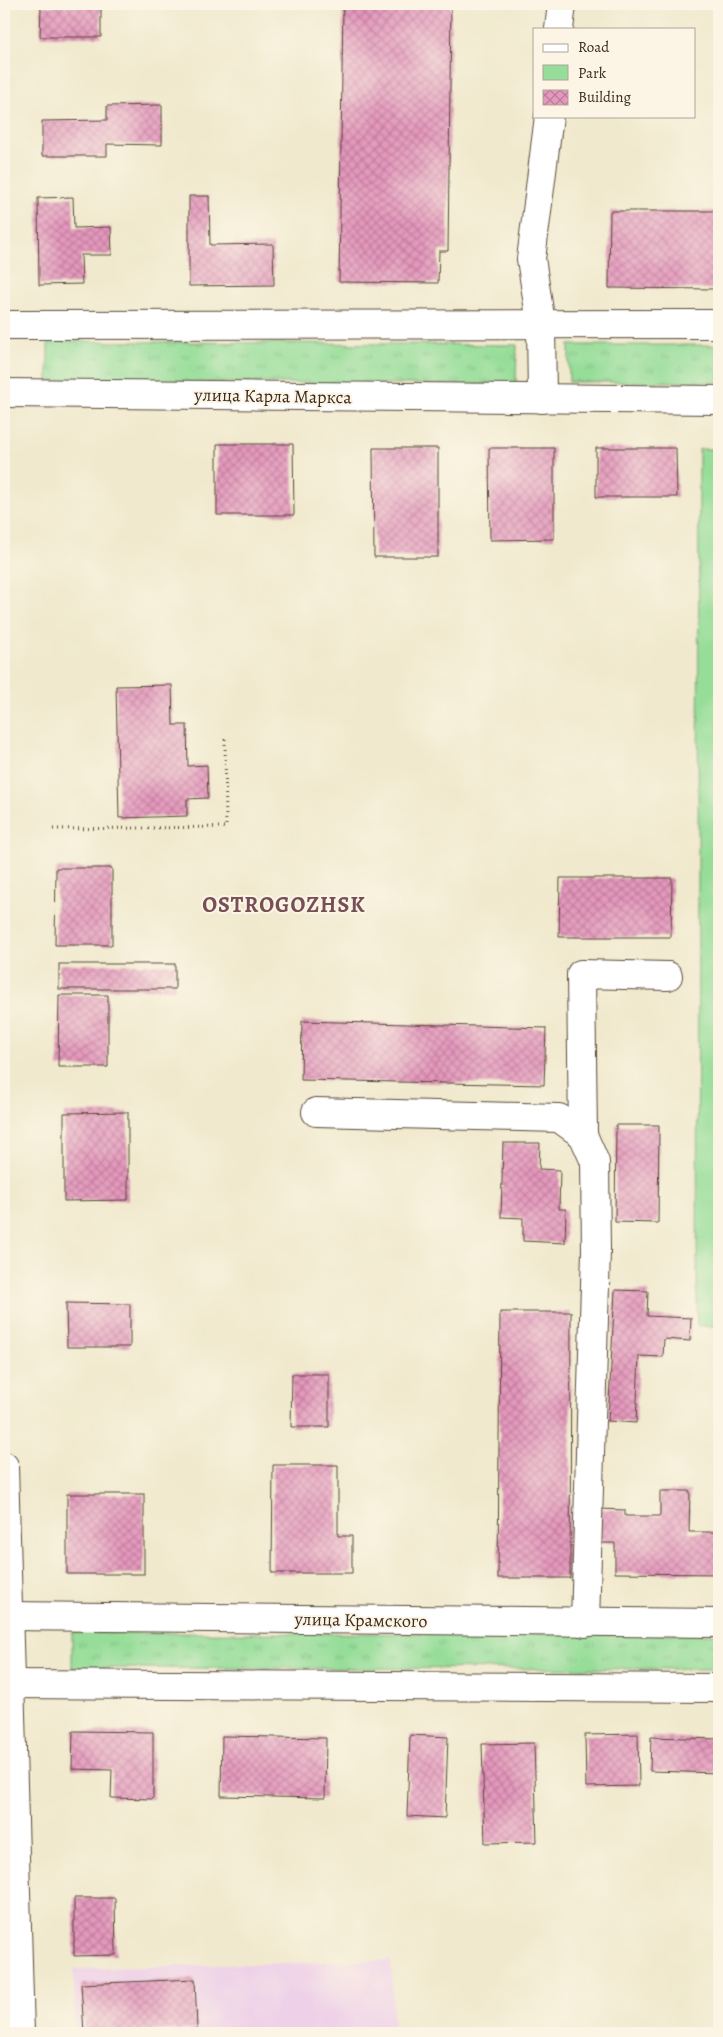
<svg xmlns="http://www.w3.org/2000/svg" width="723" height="2037" font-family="Alegreya,serif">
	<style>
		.built { fill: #eed0e8 }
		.grass { fill: url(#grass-tufts); stroke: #68845b }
		.park { fill: #95dd98; stroke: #68845b }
		.building { fill: url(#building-cross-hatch) }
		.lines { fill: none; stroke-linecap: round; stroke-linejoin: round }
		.minor-casing { stroke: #564738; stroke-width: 30 }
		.major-casing { stroke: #564738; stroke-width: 30 }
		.path { stroke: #564738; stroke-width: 3; stroke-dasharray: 1 4; stroke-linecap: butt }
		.minor { stroke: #fff; stroke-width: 28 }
		.major { stroke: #fff; stroke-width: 28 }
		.labels { text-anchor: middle; stroke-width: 4; stroke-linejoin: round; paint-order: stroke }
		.street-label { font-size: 18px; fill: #3b2a1e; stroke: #fcf5e5 }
		.district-label { font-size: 22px; font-weight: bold; letter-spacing: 1px; fill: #765056; stroke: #fcf5e5 }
	</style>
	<defs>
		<pattern id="grass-tufts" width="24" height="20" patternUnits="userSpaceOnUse" patternTransform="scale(1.25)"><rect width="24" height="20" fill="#95dd98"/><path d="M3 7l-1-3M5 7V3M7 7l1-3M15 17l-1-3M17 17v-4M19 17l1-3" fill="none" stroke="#81be83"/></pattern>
		<pattern id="building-cross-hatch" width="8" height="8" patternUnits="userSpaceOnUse" patternTransform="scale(1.25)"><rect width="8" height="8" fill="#e598bd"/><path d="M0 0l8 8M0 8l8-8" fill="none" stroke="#bb7c99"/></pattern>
	</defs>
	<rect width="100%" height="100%" fill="#fcf5e5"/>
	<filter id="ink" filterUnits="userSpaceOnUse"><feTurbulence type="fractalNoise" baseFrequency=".02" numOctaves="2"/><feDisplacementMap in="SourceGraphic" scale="10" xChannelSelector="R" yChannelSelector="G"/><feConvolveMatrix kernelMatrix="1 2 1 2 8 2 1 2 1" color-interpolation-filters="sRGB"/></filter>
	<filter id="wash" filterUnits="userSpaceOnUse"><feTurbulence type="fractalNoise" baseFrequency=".0096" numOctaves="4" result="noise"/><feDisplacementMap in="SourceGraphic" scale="20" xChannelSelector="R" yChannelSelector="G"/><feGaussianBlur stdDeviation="1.12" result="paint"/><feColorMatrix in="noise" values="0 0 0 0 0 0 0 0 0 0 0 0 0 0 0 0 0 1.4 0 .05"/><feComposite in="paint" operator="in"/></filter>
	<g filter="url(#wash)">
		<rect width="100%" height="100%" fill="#f0e9cd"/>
		<polygon class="built" points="391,1960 394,2033 75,2033 74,1969"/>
		<g class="grass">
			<polygon points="48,341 517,345 516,385 48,381"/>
			<rect x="569" y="345" width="150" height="37"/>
			<polygon points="72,1633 719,1634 719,1669 72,1668"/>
		</g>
		<polygon class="park" points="699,449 719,449 719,1326 697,1326"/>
		<g id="blocks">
			<g class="building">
				<polygon points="343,4 451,4 448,251 439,251 438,283 339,282"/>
				<polygon points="41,6 101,6 101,37 40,37"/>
				<polygon points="162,105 162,145 107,144 107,156 42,156 42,121 107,120 107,106"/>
				<polygon points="189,196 209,196 210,245 273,244 274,285 189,286"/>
				<polygon points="73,197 74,228 111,227 112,255 81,255 82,284 39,285 38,198"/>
				<polygon points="610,211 718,211 717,289 609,288"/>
				<polygon points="217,444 293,444 294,515 217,515"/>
				<polygon points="373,448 438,448 438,557 374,557"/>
				<polygon points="489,448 554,448 554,539 490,540"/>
				<polygon points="596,448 676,448 677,497 596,497"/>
				<polygon points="172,685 173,725 187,725 188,766 207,765 208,798 187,799 187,816 119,818 116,686"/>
				<polygon points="56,868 112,868 112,945 55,945"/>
				<polygon points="560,878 672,878 671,937 559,937"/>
				<rect x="59" y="964" width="116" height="25"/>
				<polygon points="59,995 108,995 108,1067 58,1067"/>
				<polygon points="302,1021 546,1028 544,1085 301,1080"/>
				<polygon points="128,1112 128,1200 64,1201 64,1113"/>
				<polygon points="616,1125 659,1125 658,1223 615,1222"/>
				<polygon points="503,1143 540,1143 539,1169 560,1170 559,1209 566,1209 565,1243 523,1241 523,1218 501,1217"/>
				<polygon points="615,1290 648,1291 647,1316 691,1318 690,1341 664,1339 663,1357 639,1356 636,1423 608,1421"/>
				<polygon points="66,1303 130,1304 130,1347 67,1347"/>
				<polygon points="500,1312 571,1312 570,1578 498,1578"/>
				<polygon points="292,1374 329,1374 329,1427 291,1427"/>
				<polygon points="273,1465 338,1465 338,1536 352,1536 352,1573 272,1573"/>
				<polygon points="660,1491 690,1491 689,1532 719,1532 719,1574 615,1573 615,1543 599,1543 599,1509 625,1510 625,1516 660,1516"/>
				<rect x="67" y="1494" width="77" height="80"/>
				<polygon points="73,1731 153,1732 153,1799 111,1798 112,1770 72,1769"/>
				<polygon points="638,1734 639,1786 586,1787 585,1735"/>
				<polygon points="410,1735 448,1737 445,1818 407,1816"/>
				<polygon points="222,1736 326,1738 325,1798 221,1796"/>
				<polygon points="651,1737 719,1739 719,1773 650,1771"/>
				<polygon points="534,1743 537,1842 485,1843 482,1744"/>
				<polygon points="74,1898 115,1898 116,1955 74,1956"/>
				<polygon points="195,1979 197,2029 84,2033 81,1984"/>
			</g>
		</g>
	</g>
	<g filter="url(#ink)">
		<use href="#blocks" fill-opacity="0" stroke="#564738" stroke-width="1"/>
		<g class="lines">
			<g class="minor-casing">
				<g id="minor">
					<polyline points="559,29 562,4"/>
					<polyline points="541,323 531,259 549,116"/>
					<polyline points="316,1112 559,1118 583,1135 595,1162 596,1251 585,1623"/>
					<polyline points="583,1135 581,974 668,976"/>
					<polyline points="4,1466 20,2033"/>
					<polyline points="4,1616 719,1623"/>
					<polyline points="4,1684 719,1688"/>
				</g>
			</g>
			<g class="major-casing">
				<g id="major">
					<polyline points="541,323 542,399"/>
					<polyline points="4,325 719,324"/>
					<polyline points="4,393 719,400"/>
				</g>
			</g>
			<polyline class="path" points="53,829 226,827 225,737"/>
			<use href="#minor" class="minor"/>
			<use href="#major" class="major"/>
		</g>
	</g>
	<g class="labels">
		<g class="street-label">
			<text transform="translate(273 396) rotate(1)" y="6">улица Карла Маркса</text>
			<text transform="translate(361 1620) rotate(1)" y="6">улица Крамского</text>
		</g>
		<g class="district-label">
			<text x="284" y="912">OSTROGOZHSK</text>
		</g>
	</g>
	<rect width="723" height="2037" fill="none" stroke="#fcf5e5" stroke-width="20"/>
	<rect x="533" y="28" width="162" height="90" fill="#fcf5e5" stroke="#afa495"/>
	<rect x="543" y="44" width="25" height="8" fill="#ffffff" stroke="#afa495"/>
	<text x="578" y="52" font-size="15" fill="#3b2a1e">Road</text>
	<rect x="543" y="65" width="25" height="15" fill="#95dd98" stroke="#afa495"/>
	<text x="578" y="78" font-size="15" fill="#3b2a1e">Park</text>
	<rect x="543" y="90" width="25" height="15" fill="url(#building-cross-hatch)" stroke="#afa495"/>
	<text x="578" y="102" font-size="15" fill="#3b2a1e">Building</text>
</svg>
